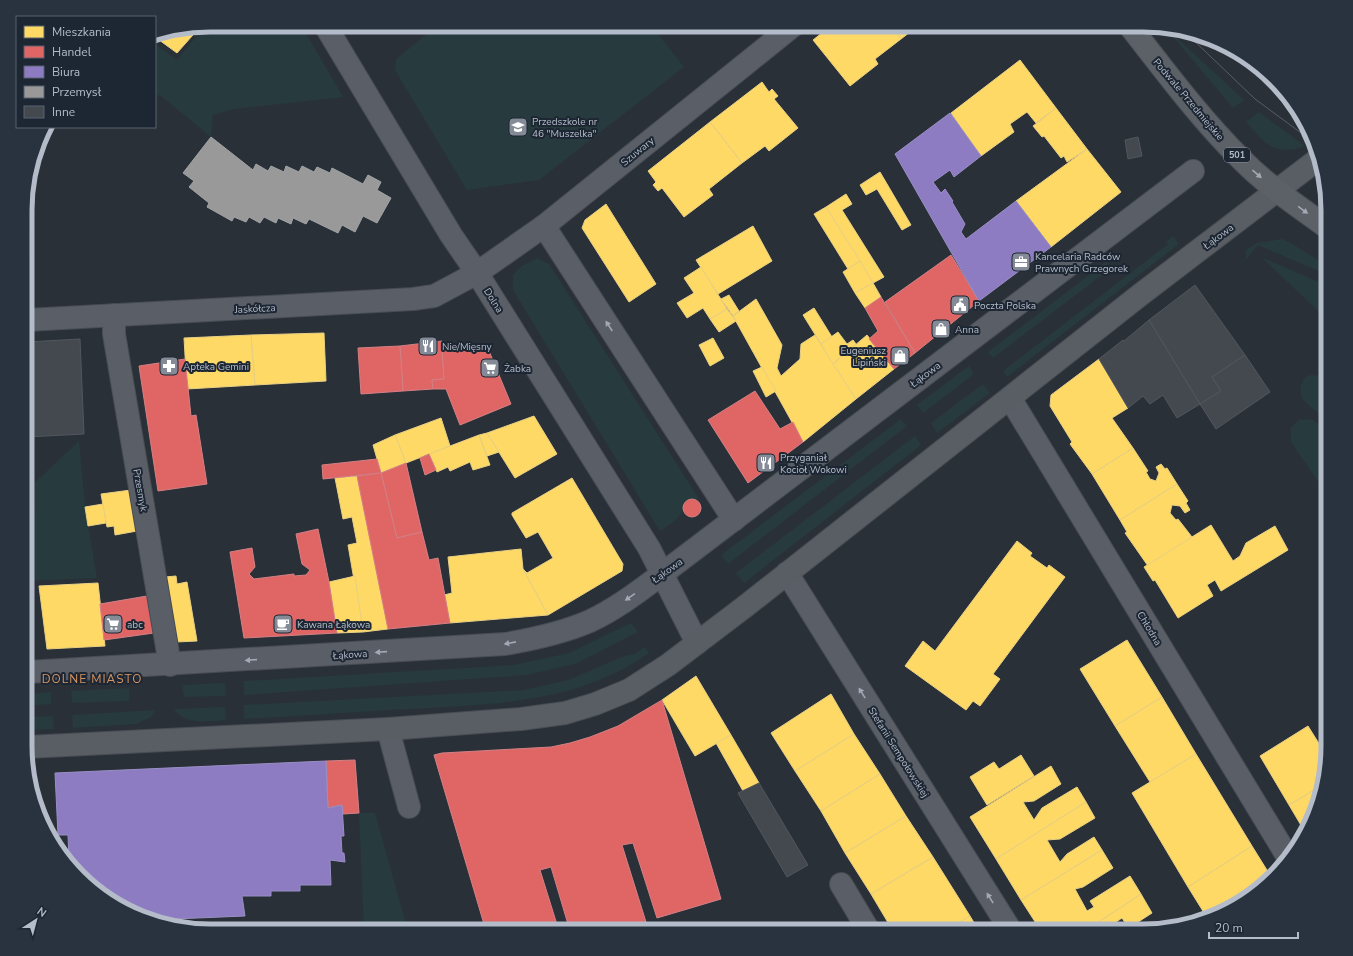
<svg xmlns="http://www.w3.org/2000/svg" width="1353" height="956" font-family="'Nunito Sans',sans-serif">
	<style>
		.green { fill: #273a3e }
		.homes { fill: #ffd966; stroke: #e8d084 }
		.shops { fill: #e06666; stroke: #d38084 }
		.offices { fill: #8e7cc3; stroke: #998fc5 }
		.industry { fill: #999; stroke: #a1a4a7 }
		.building { fill: #444950; stroke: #52575f }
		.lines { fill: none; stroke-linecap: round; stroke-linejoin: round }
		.street-casing { stroke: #484c53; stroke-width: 24 }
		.secondary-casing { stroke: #484c53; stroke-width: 24 }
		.primary-casing { stroke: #484c55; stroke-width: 24 }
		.street { stroke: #5a5e66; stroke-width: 22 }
		.secondary { stroke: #595d64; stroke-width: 22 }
		.primary { stroke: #5c6168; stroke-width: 22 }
		.tram { stroke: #595d64; stroke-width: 1 }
		.oneway { fill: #a2aab6 }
		.oneway2 { fill: #a2a9b5 }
		.labels { text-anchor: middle; stroke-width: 4; stroke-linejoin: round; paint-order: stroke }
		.shield { fill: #1d2633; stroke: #878f9c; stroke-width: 1 }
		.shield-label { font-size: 9px; font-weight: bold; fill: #b4bcc9 }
		.street-label { font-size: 10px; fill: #b4bcc9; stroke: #1d2633 }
		.poi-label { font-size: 10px; fill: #b4bcc9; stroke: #1d2633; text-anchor: start }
		.quarter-label { font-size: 12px; letter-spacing: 1px; fill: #d59563; stroke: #1d2633 }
		.rim { fill: none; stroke: #b4bcc9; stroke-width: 5 }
	</style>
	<rect width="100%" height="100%" fill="#2a3038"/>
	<g class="green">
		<polygon points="210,25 301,25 343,97 234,109 213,115 211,137 161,96 155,95 155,44 177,60 205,26"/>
		<polygon points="438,25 651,25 684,67 539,180 467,190 395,70 396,59"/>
		<polygon points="1166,28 1244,100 1233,108"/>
		<path d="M 1259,112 L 1305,146 C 1273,157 1265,143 1246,122 Z"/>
		<polygon points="1173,236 1179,244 1007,377 1003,371 1168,244 1166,242"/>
		<polygon points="1282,239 1291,243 1328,266 1328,275 1258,245 1245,261 1246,250 1257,243"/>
		<polygon points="1261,257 1328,286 1328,320"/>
		<path d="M 537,258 L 549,264 L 699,499 L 690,499 L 684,503 C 682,519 672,523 660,531 L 513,290 L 513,275 L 522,266 Z"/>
		<polygon points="1106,262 1111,268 993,358 988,352"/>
		<polygon points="969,366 974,374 923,413 917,405"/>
		<path d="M 1311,375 L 1328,376 L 1328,419 C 1317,411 1297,402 1301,386 C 1303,379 1305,377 1311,375 Z"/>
		<polygon points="983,384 990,393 937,433 931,423"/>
		<polygon points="901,419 907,426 728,564 721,555"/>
		<polygon points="1300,419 1313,420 1328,431 1328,492 1322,487 1291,442 1291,428"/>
		<polygon points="915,436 921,445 744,583 736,573"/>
		<polygon points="79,441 85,507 97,578 27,581 27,490"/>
		<polygon points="631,623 638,632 575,664 527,675 244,695 244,681 514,665 569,653"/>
		<path d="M 645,647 L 649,653 C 577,704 493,704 408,709 C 353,712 299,716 244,719 L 244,705 L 523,690 L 568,680 L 624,656 L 634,654 Z"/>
		<polygon points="225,683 226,696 184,697 182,685"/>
		<polygon points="129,688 129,701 72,703 71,691"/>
		<polygon points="51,692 51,704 27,706 27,694"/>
		<path d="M 225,707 L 226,720 C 208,721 186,726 174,709 Z"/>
		<polygon points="155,710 151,717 136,724 73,728 72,715"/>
		<polygon points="53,716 54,729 27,730 27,717"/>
		<polygon points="359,813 375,813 408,931 364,931"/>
	</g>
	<g class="homes">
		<polygon points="832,25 890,25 901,39 875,59 878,64 850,86 813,40"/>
		<polygon points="890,25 919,25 901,39"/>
		<polygon points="200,27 177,53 155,37 155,36"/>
		<polygon points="1020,60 1056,108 1036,123 1027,112 1010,124 1014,132 981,156 951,113"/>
		<polygon points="762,82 769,92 772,89 778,96 774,99 798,128 769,151 765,146 742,163 710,122"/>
		<polygon points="1056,108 1087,149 1067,162 1064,156 1061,158 1044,136 1042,137 1033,126"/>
		<polygon points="710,122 742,163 709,189 713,195 684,217 662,188 658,191 653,185 656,182 648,171"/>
		<polygon points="1087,149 1121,192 1051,247 1016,201"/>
		<polygon points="880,172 911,225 902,230 877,189 866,195 860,185"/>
		<polygon points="846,194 852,204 842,210 884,277 873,283 826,207"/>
		<polygon points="606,204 656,284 629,302 582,228 585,220"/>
		<polygon points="826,207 860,261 848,269 814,214"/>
		<polygon points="753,226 772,261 718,294 696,260"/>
		<polygon points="860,261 873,283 855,293 843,272"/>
		<polygon points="701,267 727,309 710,319 703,308 687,318 677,303 694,293 684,278"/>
		<polygon points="873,283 881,297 865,308 855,293"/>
		<polygon points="729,295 739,311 733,316 721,299"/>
		<polygon points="756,299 782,345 777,368 781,376 800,359 801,344 815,335 856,399 803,442 733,316"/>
		<polygon points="814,308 832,337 821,344 803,315"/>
		<polygon points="727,309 736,321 719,332 710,319"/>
		<polygon points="838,332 847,344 853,340 856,344 833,364 821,344"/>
		<polygon points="324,333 326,381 255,385 251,335"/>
		<polygon points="251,335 255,385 187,389 184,338"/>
		<polygon points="867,335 894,369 856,399 833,364"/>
		<polygon points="713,338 724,358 710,366 699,345"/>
		<polygon points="1099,359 1128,408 1112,418 1133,448 1092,474 1070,444 1072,442 1050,406 1051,395"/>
		<polygon points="762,367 776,391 766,397 753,371"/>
		<polygon points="534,416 557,454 515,478 487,433"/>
		<polygon points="441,418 450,446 406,463 395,435"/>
		<polygon points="487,433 499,452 487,456 479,435"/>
		<polygon points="395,435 406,463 381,473 373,445"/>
		<polygon points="479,435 490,465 473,470 470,462 450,471 448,467 437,472 429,454"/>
		<polygon points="1133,448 1148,471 1146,472 1150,479 1156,481 1159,473 1156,467 1161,464 1165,469 1167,468 1177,484 1120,520 1092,474"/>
		<polygon points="357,476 375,560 388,629 363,632 348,545 357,543 352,517 343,519 335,478"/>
		<polygon points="572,478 623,564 622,571 548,615 523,569 527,573 553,558 538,532 526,538 512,515 512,513"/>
		<polygon points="1177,484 1188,501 1186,503 1190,510 1185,513 1180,506 1172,505 1170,513 1176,520 1178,519 1192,537 1148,566 1125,533 1127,532 1120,520"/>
		<polygon points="131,490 137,531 115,535 114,526 107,527 101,494"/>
		<polygon points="103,504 106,523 88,526 85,507"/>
		<polygon points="1211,525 1233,561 1240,556 1246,543 1275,526 1288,550 1221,591 1215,580 1207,585 1213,596 1178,618 1155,580 1153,581 1144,567"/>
		<polygon points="1017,541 1032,553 1030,556 1047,568 1049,565 1065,577 993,674 1000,679 980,706 973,701 966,710 905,666 923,641 935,651"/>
		<polygon points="521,549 523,569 548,615 450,623 444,595 452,593 448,557"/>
		<polygon points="176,576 177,584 187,582 197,641 176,642 165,577"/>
		<polygon points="355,576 363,632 337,633 329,582"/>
		<polygon points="98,583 105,646 47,649 39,586"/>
		<polygon points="1127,640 1162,697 1115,726 1080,669"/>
		<polygon points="696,676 731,735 695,756 662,700"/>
		<polygon points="831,694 854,734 795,771 771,733"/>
		<polygon points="1162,697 1196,754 1150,782 1115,726"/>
		<polygon points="1308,726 1328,758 1321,786 1289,805 1260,756"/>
		<polygon points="854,734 880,774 821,811 795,771"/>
		<polygon points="731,735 759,783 743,791 716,743"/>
		<polygon points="1196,754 1252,846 1188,887 1132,793"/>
		<polygon points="1021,755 1034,776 987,805 970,777 994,762 999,769"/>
		<polygon points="1051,766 1061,784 1034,801 1023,802 1034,820 1042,808 1077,787 1086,802 996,859 970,817"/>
		<polygon points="880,774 906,816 845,853 821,811"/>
		<polygon points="1321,786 1314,816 1305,832 1289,805"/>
		<polygon points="1086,802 1095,818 1060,839 1047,840 1060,862 1067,854 1094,837 1102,850 1021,900 996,859"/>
		<polygon points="906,816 933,857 871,894 845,853"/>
		<polygon points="1252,846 1270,875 1225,912 1206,916 1188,887"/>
		<polygon points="1102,850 1113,868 1083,887 1075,889 1087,911 1094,907 1090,901 1130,876 1141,894 1085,931 1041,931 1021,900"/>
		<polygon points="933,857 970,916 946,931 893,931 871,894"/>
		<polygon points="1141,894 1152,913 1132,926 1126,924 1122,918 1116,922 1122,931 1085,931"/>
		<polygon points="970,916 979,931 946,931"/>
	</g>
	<g class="shops">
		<polygon points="951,255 979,301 915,353 885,302"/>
		<polygon points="881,297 915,353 894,369 869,339 878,331 865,308"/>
		<polygon points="442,341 444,379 432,380 433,389 403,391 400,346"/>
		<polygon points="400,346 403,391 361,394 358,348"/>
		<polygon points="487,346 511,404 460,425 446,389 433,389 432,380 444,379 442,350"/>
		<polygon points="185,359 191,416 196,415 207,484 158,491 139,366"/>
		<polygon points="755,391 780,429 793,422 803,442 748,483 708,420"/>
		<polygon points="429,454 436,470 425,475 420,458"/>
		<polygon points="377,459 381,473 323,479 322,465"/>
		<polygon points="406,463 422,532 397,538 381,473"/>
		<polygon points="381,473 397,538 422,532 429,560 438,558 450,623 388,629 357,476"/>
		<circle cx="692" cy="508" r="9"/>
		<polygon points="318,529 329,582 337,633 244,638 230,552 252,548 255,567 249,574 254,579 294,574 294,576 306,575 310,570 302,564 296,534"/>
		<polygon points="147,596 154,633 104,640 100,604"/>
		<polygon points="662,700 721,899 657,918 633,843 622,845 646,922 618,931 570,931 551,867 540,870 559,931 486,931 434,755 442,753 551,747 570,743 590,737 618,726"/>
		<polygon points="355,760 359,813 343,814 342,805 328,808 326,761"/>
		<polygon points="822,927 825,931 809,931"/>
	</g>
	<g class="offices">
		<polygon points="950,113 981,156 954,177 950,170 933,182 941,193 945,189 953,201 952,202 965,224 961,232 966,239 1016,201 1051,247 979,301 895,154"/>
		<polygon points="326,761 328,808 342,805 344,836 341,836 342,853 344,853 345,862 330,860 331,885 300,885 300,891 271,891 271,896 242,896 245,916 149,920 97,893 69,860 68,835 58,835 55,773"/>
	</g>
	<polygon class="industry" points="211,137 253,170 256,164 268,171 271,166 284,172 286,166 299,172 302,166 314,172 317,167 330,173 332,168 363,184 368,175 381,182 377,190 391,198 377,223 363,216 355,232 342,225 338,233 309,219 306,224 293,218 291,224 278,218 276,223 264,217 260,223 249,217 246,222 234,217 232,221 207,207 209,203 189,187 194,181 183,173"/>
	<g class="building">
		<polygon points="1138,137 1142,156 1128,159 1125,140"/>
		<polygon points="1195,285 1245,355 1212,377 1221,391 1200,404 1149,320"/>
		<polygon points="1149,320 1200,404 1177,418 1163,395 1150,404 1143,396 1128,408 1099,359 1123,340 1124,341"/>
		<polygon points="80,339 84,434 27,437 27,342"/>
		<polygon points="1245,355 1270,392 1216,429 1200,404 1221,391 1212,377"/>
		<polygon points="759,783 808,865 787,877 738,793"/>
	</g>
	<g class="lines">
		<g class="street-casing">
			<g id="street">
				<polyline points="325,25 451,235 477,273 649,548 697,643"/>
				<polyline points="544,226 734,520"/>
				<polyline points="114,315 114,334 170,665"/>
				<polyline points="27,320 413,299 434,296 477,273 544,226 794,25"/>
				<polyline points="1010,398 1289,859"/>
				<polyline points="787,573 1011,931"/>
				<path d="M 27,672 L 505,644 C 534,639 563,633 590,621 C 616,609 639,591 662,574 L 1193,171"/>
				<polyline points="388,729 409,807"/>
				<polyline points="841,884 869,931"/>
			</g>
		</g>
		<g class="secondary-casing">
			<polyline id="secondary" points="27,747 388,729 521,719 565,713 595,704 629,690 668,665 747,605 1140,295 1317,160"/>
		</g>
		<g class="primary-casing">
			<path id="primary" d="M 1129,25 C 1165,71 1199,117 1240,158 C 1266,185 1298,206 1328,228"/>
		</g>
		<use href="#street" class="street"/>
		<use href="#secondary" class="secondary"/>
		<use href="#primary" class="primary"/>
		<g class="tram">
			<polyline points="1186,33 1255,99 1312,141"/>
			<polyline points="1219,42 1287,102"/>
		</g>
	</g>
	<defs><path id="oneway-solid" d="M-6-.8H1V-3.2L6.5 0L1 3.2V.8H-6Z"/></defs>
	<g class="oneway">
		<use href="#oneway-solid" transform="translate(1257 174) rotate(41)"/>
		<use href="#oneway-solid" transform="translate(1303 210) rotate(36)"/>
	</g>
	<g class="oneway2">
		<use href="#oneway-solid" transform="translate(609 326) rotate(-123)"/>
		<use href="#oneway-solid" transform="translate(630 597) rotate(145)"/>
		<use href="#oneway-solid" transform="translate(510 643) rotate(169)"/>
		<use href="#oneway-solid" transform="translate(381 652) rotate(176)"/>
		<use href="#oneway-solid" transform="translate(251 660) rotate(176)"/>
		<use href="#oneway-solid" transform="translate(862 693) rotate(-122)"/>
		<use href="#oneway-solid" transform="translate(990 898) rotate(-122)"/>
	</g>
	<defs>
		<g id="school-square" transform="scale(1)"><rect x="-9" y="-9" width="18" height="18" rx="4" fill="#848b96" stroke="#1d2633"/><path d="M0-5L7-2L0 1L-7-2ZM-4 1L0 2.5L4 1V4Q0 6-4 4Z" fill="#fff"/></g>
		<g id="office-square" transform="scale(1)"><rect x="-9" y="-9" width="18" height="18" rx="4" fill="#848b96" stroke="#1d2633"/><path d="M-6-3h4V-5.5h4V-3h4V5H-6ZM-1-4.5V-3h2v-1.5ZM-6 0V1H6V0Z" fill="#fff"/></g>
		<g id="civic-square" transform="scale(1)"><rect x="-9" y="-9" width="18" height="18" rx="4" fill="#848b96" stroke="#1d2633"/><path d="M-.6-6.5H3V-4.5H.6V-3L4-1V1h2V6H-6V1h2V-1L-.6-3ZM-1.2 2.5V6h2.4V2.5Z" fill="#fff"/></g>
		<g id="shop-square" transform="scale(1)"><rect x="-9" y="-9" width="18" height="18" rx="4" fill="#848b96" stroke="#1d2633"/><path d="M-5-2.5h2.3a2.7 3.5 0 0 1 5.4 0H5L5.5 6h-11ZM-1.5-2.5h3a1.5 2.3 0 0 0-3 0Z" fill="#fff"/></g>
		<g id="restaurant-square" transform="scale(1)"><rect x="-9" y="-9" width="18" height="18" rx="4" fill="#848b96" stroke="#1d2633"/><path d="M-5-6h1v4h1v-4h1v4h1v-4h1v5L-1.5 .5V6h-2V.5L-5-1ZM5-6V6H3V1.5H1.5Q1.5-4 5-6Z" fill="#fff"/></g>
		<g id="pharmacy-square" transform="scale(1)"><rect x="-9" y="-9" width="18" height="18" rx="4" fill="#848b96" stroke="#1d2633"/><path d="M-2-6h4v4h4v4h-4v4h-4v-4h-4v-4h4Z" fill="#fff"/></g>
		<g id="supermarket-square" transform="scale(1)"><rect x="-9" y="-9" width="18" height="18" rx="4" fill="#848b96" stroke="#1d2633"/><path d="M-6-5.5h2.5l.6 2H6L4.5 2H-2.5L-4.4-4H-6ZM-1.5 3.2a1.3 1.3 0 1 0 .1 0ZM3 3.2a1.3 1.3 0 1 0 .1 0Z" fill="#fff"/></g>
		<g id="cafe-square" transform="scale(1)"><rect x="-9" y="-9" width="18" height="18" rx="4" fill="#848b96" stroke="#1d2633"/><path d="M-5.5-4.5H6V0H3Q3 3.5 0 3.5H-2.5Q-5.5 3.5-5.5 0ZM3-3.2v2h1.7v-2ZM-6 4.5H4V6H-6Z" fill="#fff"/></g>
	</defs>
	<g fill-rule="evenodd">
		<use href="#school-square" x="518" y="127"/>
		<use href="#office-square" x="1021" y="262"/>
		<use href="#civic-square" x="960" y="305"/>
		<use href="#shop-square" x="941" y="329"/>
		<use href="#restaurant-square" x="428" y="346"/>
		<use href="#shop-square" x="900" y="356"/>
		<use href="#pharmacy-square" x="169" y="366"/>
		<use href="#supermarket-square" x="490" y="368"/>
		<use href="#restaurant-square" x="766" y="463"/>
		<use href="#supermarket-square" x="113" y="624"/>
		<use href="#cafe-square" x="283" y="624"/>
	</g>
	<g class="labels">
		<rect class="shield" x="1224" y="148" width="26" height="14" rx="3"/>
		<g class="shield-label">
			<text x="1237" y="158">501</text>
		</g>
		<g class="street-label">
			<text transform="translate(1189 99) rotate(50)" y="4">Podwale Przedmiejskie</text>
			<text transform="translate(637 151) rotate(-39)" y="4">Szuwary</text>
			<text transform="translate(1218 236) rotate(-37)" y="4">Łąkowa</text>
			<text transform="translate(494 300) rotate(58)" y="4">Dolna</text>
			<text transform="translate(255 308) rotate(-3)" y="4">Jaskółcza</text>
			<text transform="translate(925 374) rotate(-37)" y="4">Łąkowa</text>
			<text transform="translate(141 490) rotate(80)" y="4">Przesmyk</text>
			<text transform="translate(667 570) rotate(-36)" y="4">Łąkowa</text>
			<text transform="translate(1150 628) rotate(59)" y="4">Chłodna</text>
			<text transform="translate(350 654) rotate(-4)" y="4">Łąkowa</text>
			<text transform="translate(899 752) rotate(58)" y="4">Stefanii Sempołowskiej</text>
		</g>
		<g class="poi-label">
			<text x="532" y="125">Przedszkole nr<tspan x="532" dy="12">46 "Muszelka"</tspan></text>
			<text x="1035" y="260">Kancelaria Radców<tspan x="1035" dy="12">Prawnych Grzegorek</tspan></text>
			<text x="974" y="309">Poczta Polska</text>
			<text x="955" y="333">Anna</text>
			<text x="442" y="350">Nie/Mięsny</text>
			<text x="886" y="354" text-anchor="end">Eugeniusz<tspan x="886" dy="12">Lipiński</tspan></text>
			<text x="183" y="370">Apteka Gemini</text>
			<text x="504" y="372">Żabka</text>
			<text x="780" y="461">Przyganiał<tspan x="780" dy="12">Kocioł Wokowi</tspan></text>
			<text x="127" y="628">abc</text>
			<text x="297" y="628">Kawana Łąkowa</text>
		</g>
		<g class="quarter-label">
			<text x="92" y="683">DOLNE MIASTO</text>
		</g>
	</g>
	<path d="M0 0H1353V956H0ZM210 32H1143A178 178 0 0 1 1321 210V746A178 178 0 0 1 1143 924H210A178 178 0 0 1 32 746V210A178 178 0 0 1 210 32Z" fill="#29323f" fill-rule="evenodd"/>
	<path class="rim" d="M210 32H1143A178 178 0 0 1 1321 210V746A178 178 0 0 1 1143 924H210A178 178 0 0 1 32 746V210A178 178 0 0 1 210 32Z"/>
	<rect x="16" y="16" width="140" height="112" fill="#1d2633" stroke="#59626f"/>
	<rect x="24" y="26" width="20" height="12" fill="#ffd966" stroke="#59626f"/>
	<text x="52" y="36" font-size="12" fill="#b4bcc9">Mieszkania</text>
	<rect x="24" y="46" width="20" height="12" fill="#e06666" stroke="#59626f"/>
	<text x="52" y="56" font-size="12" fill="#b4bcc9">Handel</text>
	<rect x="24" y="66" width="20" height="12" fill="#8e7cc3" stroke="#59626f"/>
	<text x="52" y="76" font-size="12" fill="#b4bcc9">Biura</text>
	<rect x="24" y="86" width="20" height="12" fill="#999999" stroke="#59626f"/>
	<text x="52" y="96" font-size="12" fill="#b4bcc9">Przemysł</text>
	<rect x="24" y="106" width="20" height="12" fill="#444950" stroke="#59626f"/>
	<text x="52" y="116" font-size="12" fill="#b4bcc9">Inne</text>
	<g transform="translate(36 920) rotate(36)" stroke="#1d2633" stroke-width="3" paint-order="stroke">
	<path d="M0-3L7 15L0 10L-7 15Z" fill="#b4bcc9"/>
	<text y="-6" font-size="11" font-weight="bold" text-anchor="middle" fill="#b4bcc9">N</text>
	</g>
	<path d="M1209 932v6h89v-6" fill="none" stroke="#b4bcc9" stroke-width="2"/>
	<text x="1215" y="932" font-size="12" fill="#b4bcc9" stroke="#1d2633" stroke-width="3" paint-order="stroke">20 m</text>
</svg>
